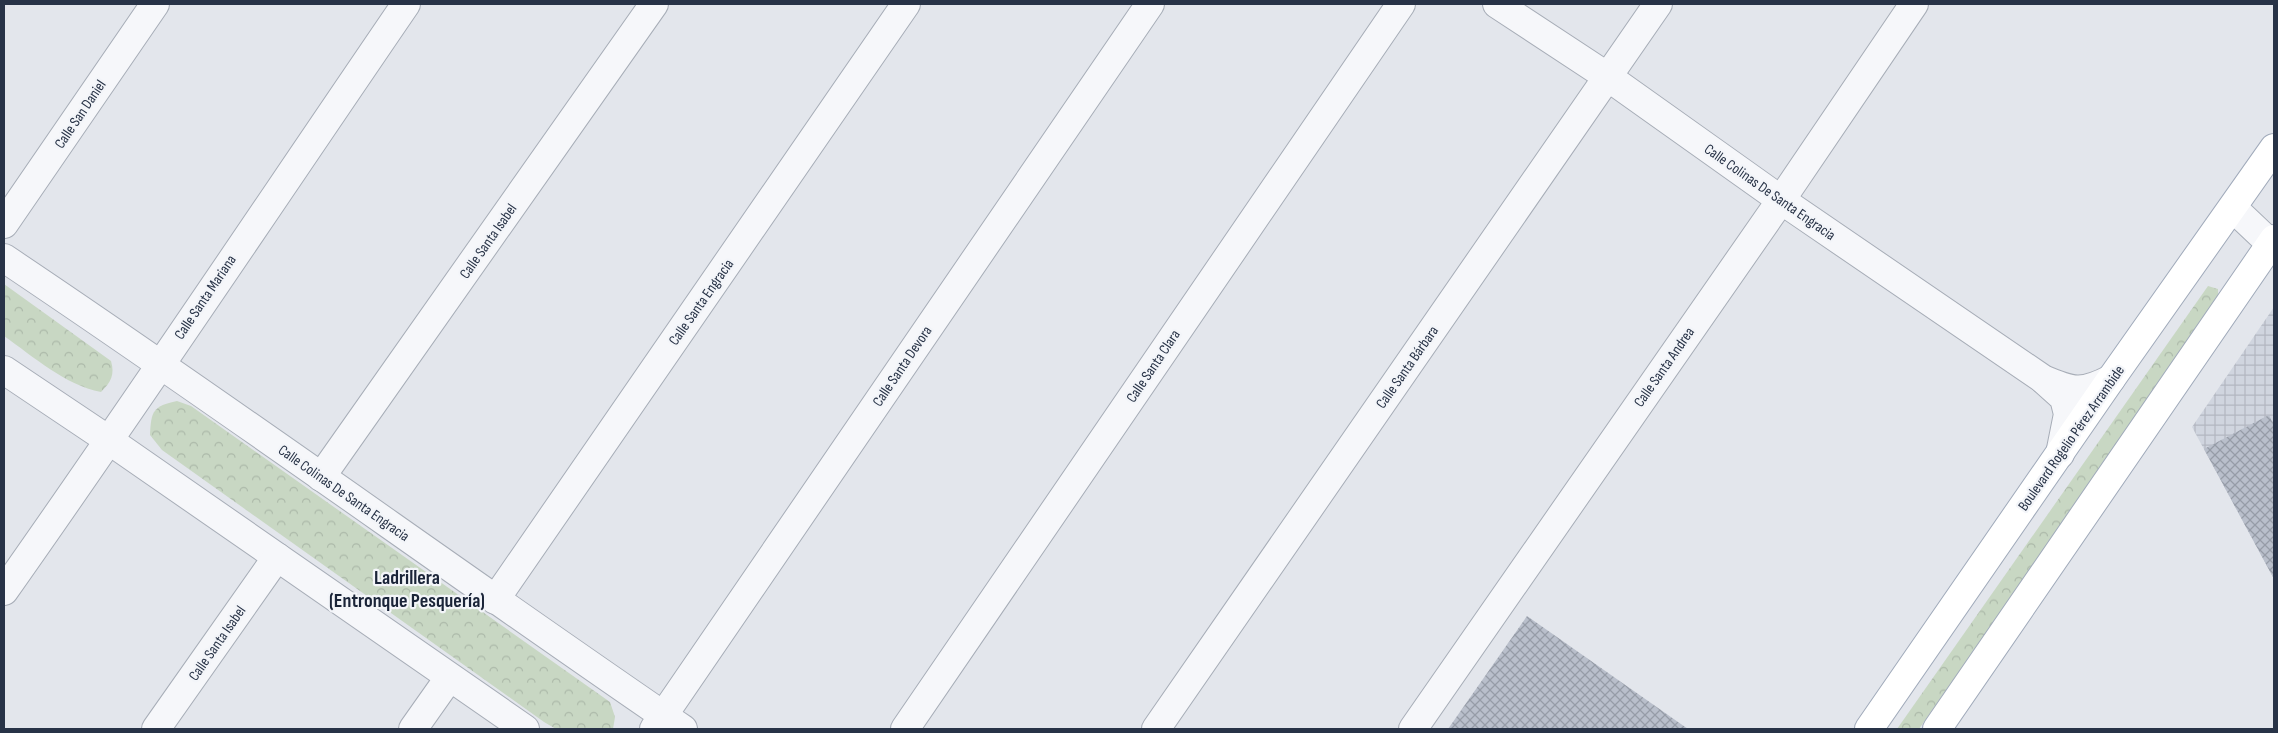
<svg xmlns="http://www.w3.org/2000/svg" width="2278" height="733" font-family="'Sofia Sans Condensed',sans-serif">
	<style>
		.industrial { fill: url(#industrial-grid) }
		.forest { fill: url(#forest-crowns) }
		.shadow { fill: #0003 }
		.building { fill: url(#building-cross-hatch) }
		.lines { fill: none; stroke-linecap: round; stroke-linejoin: round }
		.minor-casing { stroke: #a7adb7; stroke-width: 30 }
		.major-casing { stroke: #a0aaba; stroke-width: 30 }
		.minor { stroke: #f6f7fa; stroke-width: 28 }
		.major { stroke: #fff; stroke-width: 28 }
		.labels { text-anchor: middle; stroke-width: 4.5; stroke-linejoin: round; paint-order: stroke }
		.street-label { font-size: 15px; fill: #283347; stroke: #f3f5f9 }
		.district-label { font-size: 20px; font-weight: bold; fill: #1a2438; stroke: #f3f5f9 }
	</style>
	<defs>
		<pattern id="industrial-grid" width="8" height="8" patternUnits="userSpaceOnUse" patternTransform="scale(1.25)"><rect width="8" height="8" fill="#d0d5df"/><path d="M0 4h8M4 0v8" fill="none" stroke="#b3b7c1"/></pattern>
		<pattern id="forest-crowns" width="20" height="18" patternUnits="userSpaceOnUse" patternTransform="scale(1.25)"><rect width="20" height="18" fill="#c8d7c3"/><path d="M2 6a3 3 0 1 1 6 0M12 15a3 3 0 1 1 6 0" fill="none" stroke="#acb9a9"/></pattern>
		<pattern id="building-cross-hatch" width="8" height="8" patternUnits="userSpaceOnUse" patternTransform="scale(1.25)"><rect width="8" height="8" fill="#b9bfcb"/><path d="M0 0l8 8M0 8l8-8" fill="none" stroke="#969ca7"/></pattern>
	</defs>
	<rect width="100%" height="100%" fill="#e3e6ec"/>
	<polygon class="industrial" points="2274,307 2274,579 2192,427"/>
	<g class="forest">
		<path d="M 4,284 L 111,361 C 115,375 111,382 101,392 C 65,385 34,357 4,336 Z"/>
		<polygon points="2208,286 2218,289 2218,300 1919,729 1897,729"/>
		<path d="M 177,401 L 191,406 L 610,702 L 615,717 L 613,729 L 556,729 L 544,722 L 162,450 L 150,435 C 151,411 153,406 177,401 Z"/>
	</g>
	<g class="shadow">
		<polygon points="2268,417 2274,423 2274,576 2206,450"/>
		<polygon points="1527,618 1686,729 1450,729"/>
	</g>
	<g class="building">
		<polygon points="2269,415 2274,426 2274,579 2204,449"/>
		<polygon points="1527,616 1688,729 1448,729"/>
	</g>
	<g class="lines">
		<g class="minor-casing">
			<g id="minor">
				<path d="M 1497,4 L 1608,77 L 1781,200 L 2043,379 C 2073,392 2082,394 2111,379"/>
				<polyline points="2233,208 2271,244 2274,250"/>
				<polyline points="4,224 155,4"/>
				<path d="M 4,258 C 233,411 456,574 683,729"/>
				<polyline points="4,370 110,441 525,729"/>
				<polyline points="2044,380 2064,398 2068,414 2060,454"/>
				<polyline points="321,477 654,4"/>
				<path d="M 4,591 C 141,397 272,200 406,4"/>
				<polyline points="495,600 906,4"/>
				<polyline points="156,729 277,557"/>
				<polyline points="413,729 449,678"/>
				<polyline points="654,729 1150,4"/>
				<polyline points="905,729 1401,4"/>
				<polyline points="1156,729 1658,4"/>
				<polyline points="1413,729 1781,200 1914,4"/>
			</g>
		</g>
		<g class="major-casing">
			<g id="major">
				<polyline points="1869,729 2111,379 2274,148"/>
				<polyline points="1937,729 2274,239"/>
			</g>
		</g>
		<use href="#minor" class="minor"/>
		<use href="#major" class="major"/>
	</g>
	<g class="labels">
		<g class="street-label">
			<text transform="translate(80 114) rotate(-56)" y="5">Calle San Daniel</text>
			<text transform="translate(1770 192) rotate(35)" y="5">Calle Colinas De Santa Engracia</text>
			<text transform="translate(488 241) rotate(-55)" y="5">Calle Santa Isabel</text>
			<text transform="translate(205 297) rotate(-56)" y="5">Calle Santa Mariana</text>
			<text transform="translate(701 302) rotate(-55)" y="5">Calle Santa Engracia</text>
			<text transform="translate(902 366) rotate(-56)" y="5">Calle Santa Devora</text>
			<text transform="translate(1153 366) rotate(-56)" y="5">Calle Santa Clara</text>
			<text transform="translate(1407 367) rotate(-55)" y="5">Calle Santa Bárbara</text>
			<text transform="translate(1664 367) rotate(-55)" y="5">Calle Santa Andrea</text>
			<text transform="translate(2071 438) rotate(-55)" y="5">Boulevard Rogelio Pérez Arrambide</text>
			<text transform="translate(344 493) rotate(35)" y="5">Calle Colinas De Santa Engracia</text>
			<text transform="translate(217 643) rotate(-55)" y="5">Calle Santa Isabel</text>
		</g>
		<g class="district-label">
			<text x="407" y="584">Ladrillera<tspan x="407" dy="23">(Entronque Pesquería)</tspan></text>
		</g>
	</g>
	<rect width="2278" height="733" fill="none" stroke="#283347" stroke-width="10"/>
</svg>
